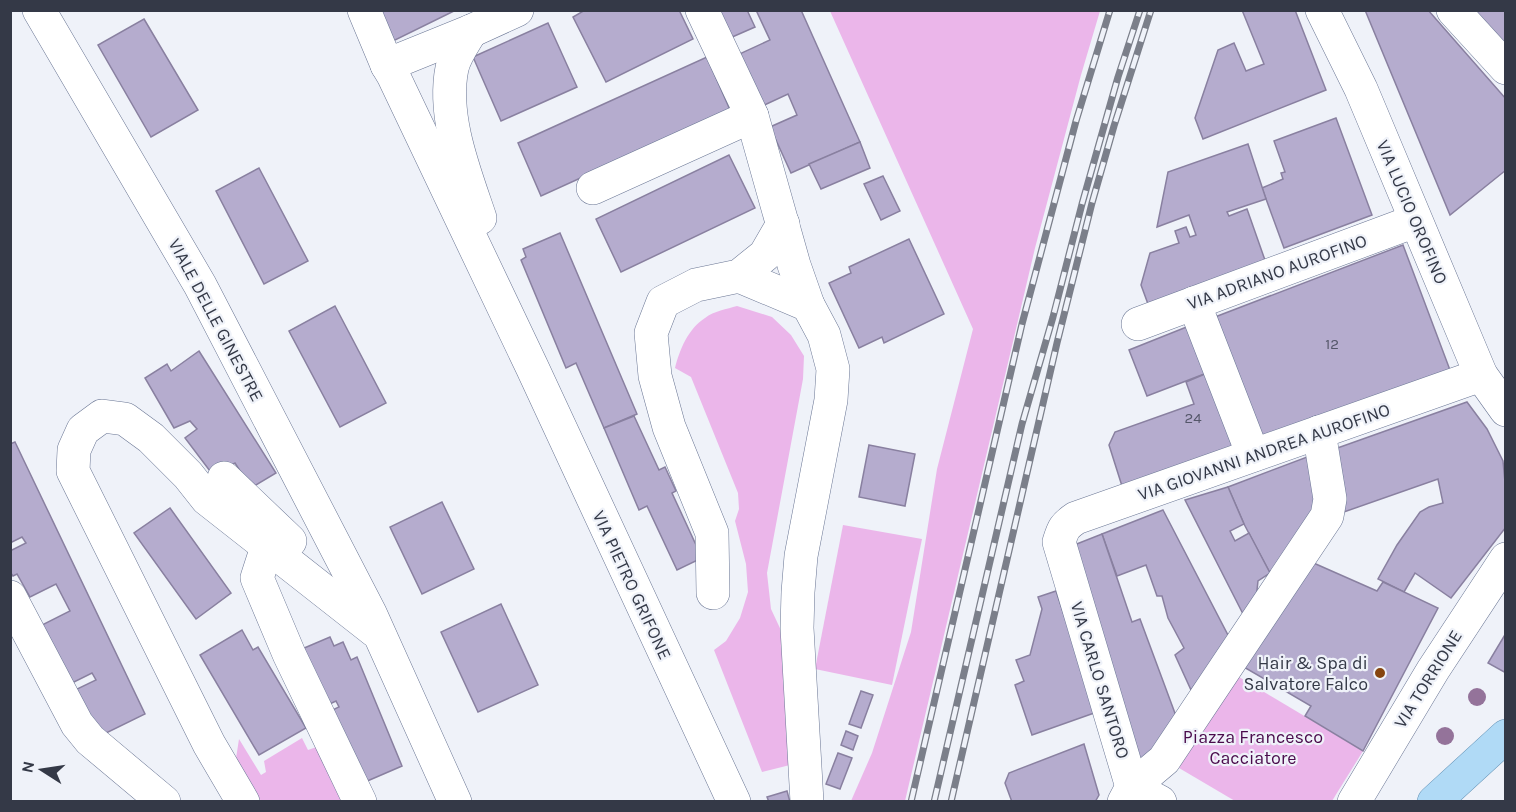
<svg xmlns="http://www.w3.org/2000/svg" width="1516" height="812" font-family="Karla,sans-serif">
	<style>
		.green { fill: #ebb6ea }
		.building { fill: #b5acce; stroke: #8980a0; stroke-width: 1.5 }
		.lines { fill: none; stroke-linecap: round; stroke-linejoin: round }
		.minor-casing { stroke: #6a7694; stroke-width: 34 }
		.major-casing { stroke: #6291b5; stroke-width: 34 }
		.minor { stroke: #fff; stroke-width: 33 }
		.major { stroke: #b0daf6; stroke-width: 33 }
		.rail-casing { stroke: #7b7f8a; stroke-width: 7 }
		.rail { stroke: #eff2f9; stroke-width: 4.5; stroke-dasharray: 14; stroke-linecap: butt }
		.tree { fill: #94739a }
		.poi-dot { fill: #86450e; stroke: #eff2f9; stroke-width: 2 }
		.labels { text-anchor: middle; stroke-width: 4.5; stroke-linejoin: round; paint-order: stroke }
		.number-label { font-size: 15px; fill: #545669 }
		.street-label { font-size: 18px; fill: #343947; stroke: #eff2f9 }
		.poi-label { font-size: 18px; fill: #343947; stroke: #eff2f9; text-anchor: end }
		.park-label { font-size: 18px; fill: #4a0b4c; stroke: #eff2f9 }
	</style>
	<rect width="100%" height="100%" fill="#eff2f9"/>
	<g class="green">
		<polygon points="830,11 1100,11 1081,75 1035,248 905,801 851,801 872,753 911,632 937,469 973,329"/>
		<path d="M 737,306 L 772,317 L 791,335 L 804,356 L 803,379 L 767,573 L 771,609 L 786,641 L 794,764 L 762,772 L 714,650 L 726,641 L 740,618 L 748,592 L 746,564 L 735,521 L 739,509 L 738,493 L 691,377 L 675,368 C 680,349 688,329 705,318 C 714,311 727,309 737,306 Z"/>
		<polygon points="843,525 922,539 892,685 815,669"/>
		<polygon points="1234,674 1363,751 1332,801 1235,801 1179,768"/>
		<polygon points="302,738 308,750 322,745 343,801 261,801 235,765 239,739 261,775 266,772 264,761"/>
	</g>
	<g class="building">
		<polygon points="376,10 454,10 454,11 387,44"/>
		<polygon points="585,10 679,10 693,39 606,82 573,17"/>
		<polygon points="718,10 747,10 755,27 730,38"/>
		<polygon points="756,10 801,10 860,142 791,173 770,127 797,115 788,94 758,108 735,56 770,40"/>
		<polygon points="1242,10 1295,10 1326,90 1203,139 1195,118 1218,50 1234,43 1246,71 1264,64"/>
		<polygon points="1365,10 1428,10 1506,99 1506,170 1450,215"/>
		<polygon points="1468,10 1506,10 1506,54"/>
		<polygon points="144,19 198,110 151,137 98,45"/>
		<polygon points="548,23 577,87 501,121 473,57"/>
		<polygon points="707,57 730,110 541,196 518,143"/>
		<polygon points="1336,118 1372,215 1284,248 1262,188 1283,179 1281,173 1285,172 1274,141"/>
		<polygon points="860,142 870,168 821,189 809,164"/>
		<polygon points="1248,144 1266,199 1227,212 1229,216 1247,209 1266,263 1148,304 1141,285 1150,253 1179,243 1175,231 1186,227 1190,237 1196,235 1189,215 1157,227 1168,172"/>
		<polygon points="729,155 755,208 621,272 596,219"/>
		<polygon points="259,168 308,261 264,284 216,191"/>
		<polygon points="883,176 900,211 881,220 864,184"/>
		<polygon points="560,233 637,414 604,428 576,363 566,368 521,260 526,257 523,249"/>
		<polygon points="909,239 944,314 884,343 882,337 859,348 829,283 851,273 849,267"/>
		<polygon points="1403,245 1450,370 1262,442 1215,317"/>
		<polygon points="335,306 386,403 340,427 289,331"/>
		<polygon points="1194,324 1212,371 1147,396 1129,350"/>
		<polygon points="199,351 276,473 251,488 235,463 213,475 185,438 197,429 190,421 174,428 145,378 167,364 171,371"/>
		<polygon points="1212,371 1242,444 1122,486 1109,445 1115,432 1194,404 1186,382"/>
		<polygon points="1467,402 1487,429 1503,461 1506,493 1506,527 1451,598 1415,573 1404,592 1378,579 1397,545 1420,512 1429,507 1443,503 1438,479 1341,513 1329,451"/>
		<polygon points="634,416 659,470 665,467 676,491 672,493 702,558 677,570 647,506 639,510 604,428"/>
		<polygon points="15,442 145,714 98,737 75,690 96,680 92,673 70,684 42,625 70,611 56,584 30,597 17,574 13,576 10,572 10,551 26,543 22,537 10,543 10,444"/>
		<polygon points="869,445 915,454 905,506 859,497"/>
		<polygon points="1315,454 1317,495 1312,519 1270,573 1244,524 1228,487"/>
		<polygon points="1228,487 1244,524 1230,531 1235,541 1249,533 1270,573 1258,581 1256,599 1243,614 1185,500"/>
		<polygon points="442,502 474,569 422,594 390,527"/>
		<polygon points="170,508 231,593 196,619 134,533"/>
		<polygon points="1163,510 1230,639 1191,690 1175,655 1184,648 1168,618 1162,596 1157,596 1146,565 1117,576 1102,534"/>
		<polygon points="1102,534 1132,622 1140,619 1176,716 1154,754 1139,761 1064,549"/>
		<polygon points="1309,561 1377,591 1383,582 1438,608 1363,751 1305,716 1311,706 1242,666"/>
		<polygon points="1056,591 1097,712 1032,735 1015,685 1024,681 1016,660 1030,655 1042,609 1038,597"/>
		<polygon points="501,604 538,685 478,712 441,632"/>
		<polygon points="242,630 253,650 258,647 306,728 259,755 200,655"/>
		<polygon points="1506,633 1506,673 1488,663"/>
		<polygon points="330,637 334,646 343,642 351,660 357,657 402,766 365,782 324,714 339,707 336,701 319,709 295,652"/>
		<polygon points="861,691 873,695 861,728 849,724"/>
		<polygon points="846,731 858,736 853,750 841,745"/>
		<polygon points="1084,744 1099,795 1095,802 1012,802 1005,783 1009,773"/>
		<polygon points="838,753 852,758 840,789 826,784"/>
		<polygon points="787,791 790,802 769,802 767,797"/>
	</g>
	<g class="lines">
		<g class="minor-casing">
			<g id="minor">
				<polyline points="39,10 200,285 370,613 455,802"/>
				<polyline points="364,10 387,65 393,75 532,367 734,802"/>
				<polyline points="702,10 752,116 794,265 808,305 824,335 833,369 831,400 801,556 798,592 797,628 807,802"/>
				<polyline points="1322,10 1361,89 1481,375 1506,410"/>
				<polyline points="1453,10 1506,68"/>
				<path d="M 471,31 C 464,43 455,55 452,68 C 442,117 465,173 480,218"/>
				<polyline points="387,65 471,31 517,10"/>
				<polyline points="593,188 752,116"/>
				<polyline points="739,276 808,305"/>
				<polyline points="1194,303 1253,455"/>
				<polyline points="1138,324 1415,221"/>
				<polyline points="224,478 290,541"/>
				<polyline points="267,547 257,578 289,654 360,802"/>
				<polyline points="713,593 712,533 669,427 655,376 651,333 663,302 696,285 739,276 765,255 783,224"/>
				<polyline points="10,597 77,724 90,740 164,802"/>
				<polyline points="243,802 209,744 73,471 74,450 83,430 102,416 125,419 151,438 188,475 207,499 375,631"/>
				<polyline points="1124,802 1132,787 1164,760 1327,516 1330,499 1319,432"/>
				<path d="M 1160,802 L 1132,787 L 1059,542 C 1063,529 1064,526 1076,518 L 1481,375"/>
				<polyline points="1354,802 1433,670 1506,559"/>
			</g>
		</g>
		<g class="major-casing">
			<polyline id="major" points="1434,802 1506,736"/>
		</g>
		<use href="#minor" class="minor"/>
		<use href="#major" class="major"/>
		<g class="rail-casing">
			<g id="rail">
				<polyline points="911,802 1022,324 1076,121 1110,10"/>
				<polyline points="934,802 1022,424 1053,317 1082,204 1118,77 1140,10"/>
				<polyline points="951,802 1057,343 1092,203 1114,126 1151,10"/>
			</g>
		</g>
		<use href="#rail" class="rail"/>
	</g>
	<g class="tree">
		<circle cx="1477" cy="697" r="9"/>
		<circle cx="1445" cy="736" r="9"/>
	</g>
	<circle class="poi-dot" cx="1380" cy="673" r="6"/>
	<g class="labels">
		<g class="number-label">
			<text x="1332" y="349">12</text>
			<text x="1193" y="423">24</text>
		</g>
		<g class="street-label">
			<text transform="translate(1412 212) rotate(67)" y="6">VIA LUCIO OROFINO</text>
			<text transform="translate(1277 272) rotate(-20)" y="6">VIA ADRIANO AUROFINO</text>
			<text transform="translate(216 320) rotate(62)" y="6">VIALE DELLE GINESTRE</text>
			<text transform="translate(1264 452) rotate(-19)" y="6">VIA GIOVANNI ANDREA AUROFINO</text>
			<text transform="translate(632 585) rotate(65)" y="6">VIA PIETRO GRIFONE</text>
			<text transform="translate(1428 679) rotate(-58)" y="6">VIA TORRIONE</text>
			<text transform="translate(1100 680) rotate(73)" y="6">VIA CARLO SANTORO</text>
		</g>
		<g class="poi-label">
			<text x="1368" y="669">Hair &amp; Spa di<tspan x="1368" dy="21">Salvatore Falco</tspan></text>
		</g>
		<g class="park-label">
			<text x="1253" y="743">Piazza Francesco<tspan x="1253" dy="21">Cacciatore</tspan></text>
		</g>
	</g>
	<rect width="1516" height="812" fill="none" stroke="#343947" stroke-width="24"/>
	<g transform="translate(42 770) rotate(282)" stroke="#eff2f9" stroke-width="4.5" paint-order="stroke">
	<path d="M0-4.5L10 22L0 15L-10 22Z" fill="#343947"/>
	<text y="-9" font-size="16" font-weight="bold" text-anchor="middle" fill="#343947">N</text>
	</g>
</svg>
